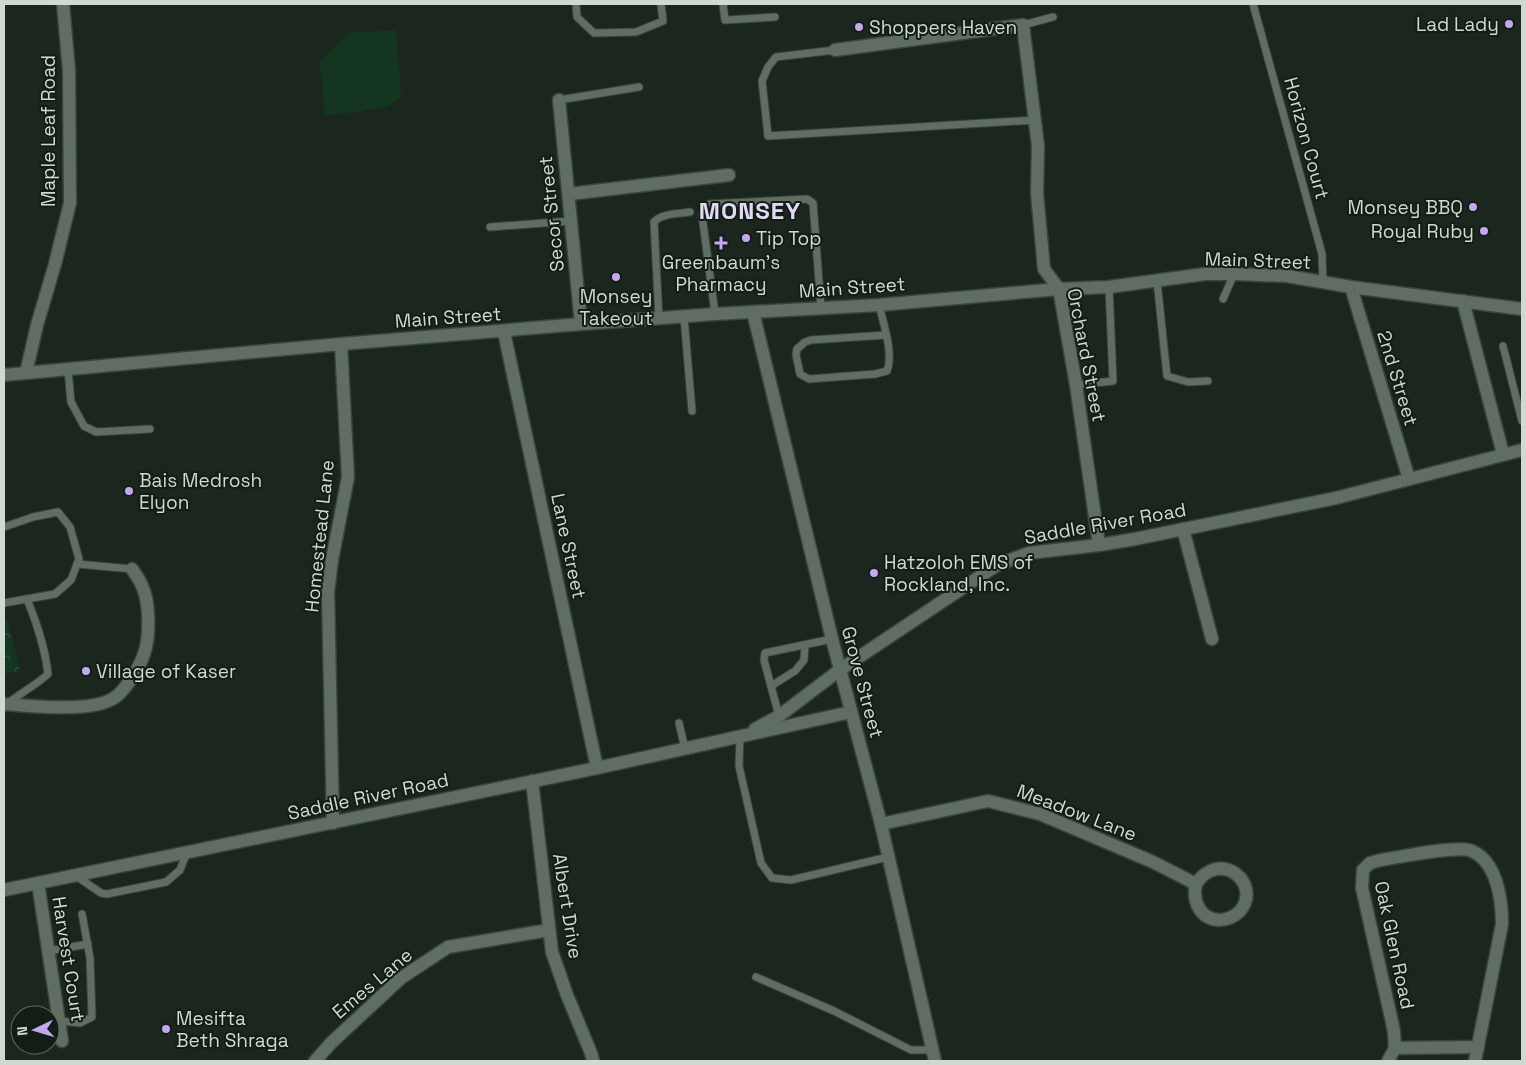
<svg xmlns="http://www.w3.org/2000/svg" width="1526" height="1065" font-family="'Space Grotesk',sans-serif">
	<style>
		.park { fill: url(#park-crowns) }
		.pitch { fill: #143620 }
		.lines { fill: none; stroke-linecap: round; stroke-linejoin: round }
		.service-casing { stroke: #3b433d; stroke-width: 9 }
		.minor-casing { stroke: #3b433d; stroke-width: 15 }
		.secondary-casing { stroke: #3b433d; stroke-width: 15 }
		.service { stroke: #606d63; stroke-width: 7 }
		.minor { stroke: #606d63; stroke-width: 12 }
		.secondary { stroke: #606d63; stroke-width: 12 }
		.poi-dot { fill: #c5a6f1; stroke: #121d15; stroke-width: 2 }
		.labels { text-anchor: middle; stroke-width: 4; stroke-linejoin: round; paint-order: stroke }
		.poi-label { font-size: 19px; fill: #d0d8d2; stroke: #121d15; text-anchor: start }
		.street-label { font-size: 19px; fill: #d0d8d2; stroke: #121d15 }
		.district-label { font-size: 24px; font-weight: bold; letter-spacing: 1px; fill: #e3d9f5; stroke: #121d15 }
	</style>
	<defs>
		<pattern id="park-crowns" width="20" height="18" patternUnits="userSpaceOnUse" patternTransform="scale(1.25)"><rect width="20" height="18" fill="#143620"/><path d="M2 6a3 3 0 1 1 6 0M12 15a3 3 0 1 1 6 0" fill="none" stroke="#355240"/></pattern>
	</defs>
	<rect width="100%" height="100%" fill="#1b271e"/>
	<polygon class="park" points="7,619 20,671 4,674 4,620"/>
	<polygon class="pitch" points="396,30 401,96 388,107 325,116 320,62 349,33"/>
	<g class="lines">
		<g class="service-casing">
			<g id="service">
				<polyline points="576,4 577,17 594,33 636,32 663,21 661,4"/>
				<polyline points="723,4 725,20 775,17"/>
				<polyline points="1253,4 1319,243 1322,254 1323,282"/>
				<polyline points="1023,25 1053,17"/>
				<polyline points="835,50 776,57 768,67 762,81 768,136 1035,120"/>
				<polyline points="559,100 639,87"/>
				<polyline points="490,227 570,221"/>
				<polyline points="1157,281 1167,376 1188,382 1208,381"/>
				<polyline points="1223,299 1234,274"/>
				<path d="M 879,305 C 883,322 894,354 887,371 L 875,374 L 809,379 L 800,374 L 796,355 L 797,349 L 805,342 L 811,340 L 886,335"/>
				<polyline points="715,314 702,215 709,204 807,199 813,203 821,308"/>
				<polyline points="684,317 692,411"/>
				<path d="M 659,319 L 654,222 C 662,213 679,214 690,212"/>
				<polyline points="1503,346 1522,421"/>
				<polyline points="68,370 71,402 84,426 96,432 150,429"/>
				<polyline points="1076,385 1113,381 1109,287"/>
				<polyline points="4,527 33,517 58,512 70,527 79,559 71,580 55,594 4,603"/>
				<polyline points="77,564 132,569"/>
				<polyline points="771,686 795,671 804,660 805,645"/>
				<path d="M 7,704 C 20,693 35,686 48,674 C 45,647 37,624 27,599"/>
				<polyline points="779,716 764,660 765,653 832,639"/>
				<polyline points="679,723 685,749"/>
				<polyline points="740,737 739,766 761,863 772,878 791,880 888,857"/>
				<polyline points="76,876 101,893 107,894 166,882 180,870 187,852"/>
				<polyline points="49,951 88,944"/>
				<polyline points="756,977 834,1011 911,1050 932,1050"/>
				<polyline points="59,1021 80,1023 92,1017 90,958 82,914"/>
			</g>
		</g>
		<g class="minor-casing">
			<g id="minor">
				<polyline points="835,50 1023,25 1038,146 1037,193 1044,269 1059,289 1076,385 1099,545"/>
				<polyline points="559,100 581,324"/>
				<polyline points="569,194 729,175"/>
				<polyline points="1351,287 1409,479"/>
				<polyline points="1463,301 1503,454"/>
				<polyline points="753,312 832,639 881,824 935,1061"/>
				<polyline points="504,332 597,768"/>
				<polyline points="26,373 37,325 55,264 70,203 69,71 63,4"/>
				<polyline points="1183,529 1212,639"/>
				<path d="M 4,704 C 31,706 91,713 114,698 C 121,694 127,685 132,678 C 137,670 141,663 144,654 C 150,637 150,602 142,586 C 140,580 136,575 132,569"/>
				<polyline points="755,729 779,716 841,669 997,565 1029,553 1099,545 1135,539 1336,498 1522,450"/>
				<polyline points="532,781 552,952 567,995 591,1053 593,1061"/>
				<polyline points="333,823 328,592 332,560 348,477 341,344"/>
				<path d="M 881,824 L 988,801 L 1040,814 L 1153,862 L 1196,884 C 1219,848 1263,883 1240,911 C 1234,917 1227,920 1219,920 C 1200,919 1192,901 1196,884"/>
				<polyline points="38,883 62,1041"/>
				<polyline points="4,890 597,768 851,712"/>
				<polyline points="1395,1048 1478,1047"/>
				<polyline points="315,1061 331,1043 401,978 448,947 549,930"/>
				<path d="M 1388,1061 L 1395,1048 L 1394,1031 L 1362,888 L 1363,870 L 1370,863 L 1381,860 C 1400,857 1453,846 1469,850 C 1497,859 1502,900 1502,924 L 1475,1061"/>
			</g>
		</g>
		<g class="secondary-casing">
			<polyline id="secondary" points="4,375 341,344 581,324 715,314 879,305 1059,289 1109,287 1205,274 1234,274 1287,276 1351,287 1522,309"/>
		</g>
		<use href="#service" class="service"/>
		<use href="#minor" class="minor"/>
		<use href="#secondary" class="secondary"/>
	</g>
	<g class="poi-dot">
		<circle cx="1509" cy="24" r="5"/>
		<circle cx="859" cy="27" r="5"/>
		<circle cx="1473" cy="207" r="5"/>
		<circle cx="1484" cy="231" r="5"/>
		<circle cx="746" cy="238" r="5"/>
		<path d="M718.5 235.5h5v5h5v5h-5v5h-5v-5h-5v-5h5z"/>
		<circle cx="616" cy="277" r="5"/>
		<circle cx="129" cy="491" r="5"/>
		<circle cx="874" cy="573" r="5"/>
		<circle cx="86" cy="671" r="5"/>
		<circle cx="166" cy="1029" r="5"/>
	</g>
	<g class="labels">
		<g class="poi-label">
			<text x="1499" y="31" text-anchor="end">Lad Lady</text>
			<text x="869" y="34">Shoppers Haven</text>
			<text x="1463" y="214" text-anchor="end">Monsey BBQ</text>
			<text x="1474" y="238" text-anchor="end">Royal Ruby</text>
			<text x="756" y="245">Tip Top</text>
			<text x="721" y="269" text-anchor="middle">Greenbaum's<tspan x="721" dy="22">Pharmacy</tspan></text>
			<text x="616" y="303" text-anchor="middle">Monsey<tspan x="616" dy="22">Takeout</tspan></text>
			<text x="139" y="487">Bais Medrosh<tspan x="139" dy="22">Elyon</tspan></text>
			<text x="884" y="569">Hatzoloh EMS of<tspan x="884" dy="22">Rockland, Inc.</tspan></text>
			<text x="96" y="678">Village of Kaser</text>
			<text x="176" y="1025">Mesifta<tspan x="176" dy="22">Beth Shraga</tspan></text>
		</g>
		<g class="street-label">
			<text transform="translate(48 131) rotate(-90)" y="7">Maple Leaf Road</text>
			<text transform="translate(1307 138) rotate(75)" y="7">Horizon Court</text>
			<text transform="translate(551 214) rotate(-96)" y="7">Secor Street</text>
			<text transform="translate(1258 260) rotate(2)" y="7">Main Street</text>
			<text transform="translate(852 287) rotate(-4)" y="7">Main Street</text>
			<text transform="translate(448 317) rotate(-4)" y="7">Main Street</text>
			<text transform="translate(1087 355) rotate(79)" y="7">Orchard Street</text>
			<text transform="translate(1398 378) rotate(73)" y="7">2nd Street</text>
			<text transform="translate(1105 523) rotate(-10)" y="7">Saddle River Road</text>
			<text transform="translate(319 536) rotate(-84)" y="7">Homestead Lane</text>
			<text transform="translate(569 546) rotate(78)" y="7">Lane Street</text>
			<text transform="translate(863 682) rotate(75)" y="7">Grove Street</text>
			<text transform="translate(368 796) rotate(-12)" y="7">Saddle River Road</text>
			<text transform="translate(1077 812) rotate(21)" y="7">Meadow Lane</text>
			<text transform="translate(568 906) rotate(81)" y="7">Albert Drive</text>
			<text transform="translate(1395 945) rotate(78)" y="7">Oak Glen Road</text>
			<text transform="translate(69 959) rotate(81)" y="7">Harvest Court</text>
			<text transform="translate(372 983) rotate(-40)" y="7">Emes Lane</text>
		</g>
		<g class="district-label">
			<text x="750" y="219">MONSEY</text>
		</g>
	</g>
	<rect width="1526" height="1065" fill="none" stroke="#d0d8d2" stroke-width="10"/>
	<g transform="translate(35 1030) rotate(265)"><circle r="24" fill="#121d15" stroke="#5e6861"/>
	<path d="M0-4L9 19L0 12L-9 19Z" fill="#c5a6f1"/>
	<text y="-8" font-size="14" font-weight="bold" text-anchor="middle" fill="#d0d8d2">N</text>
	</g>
</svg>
